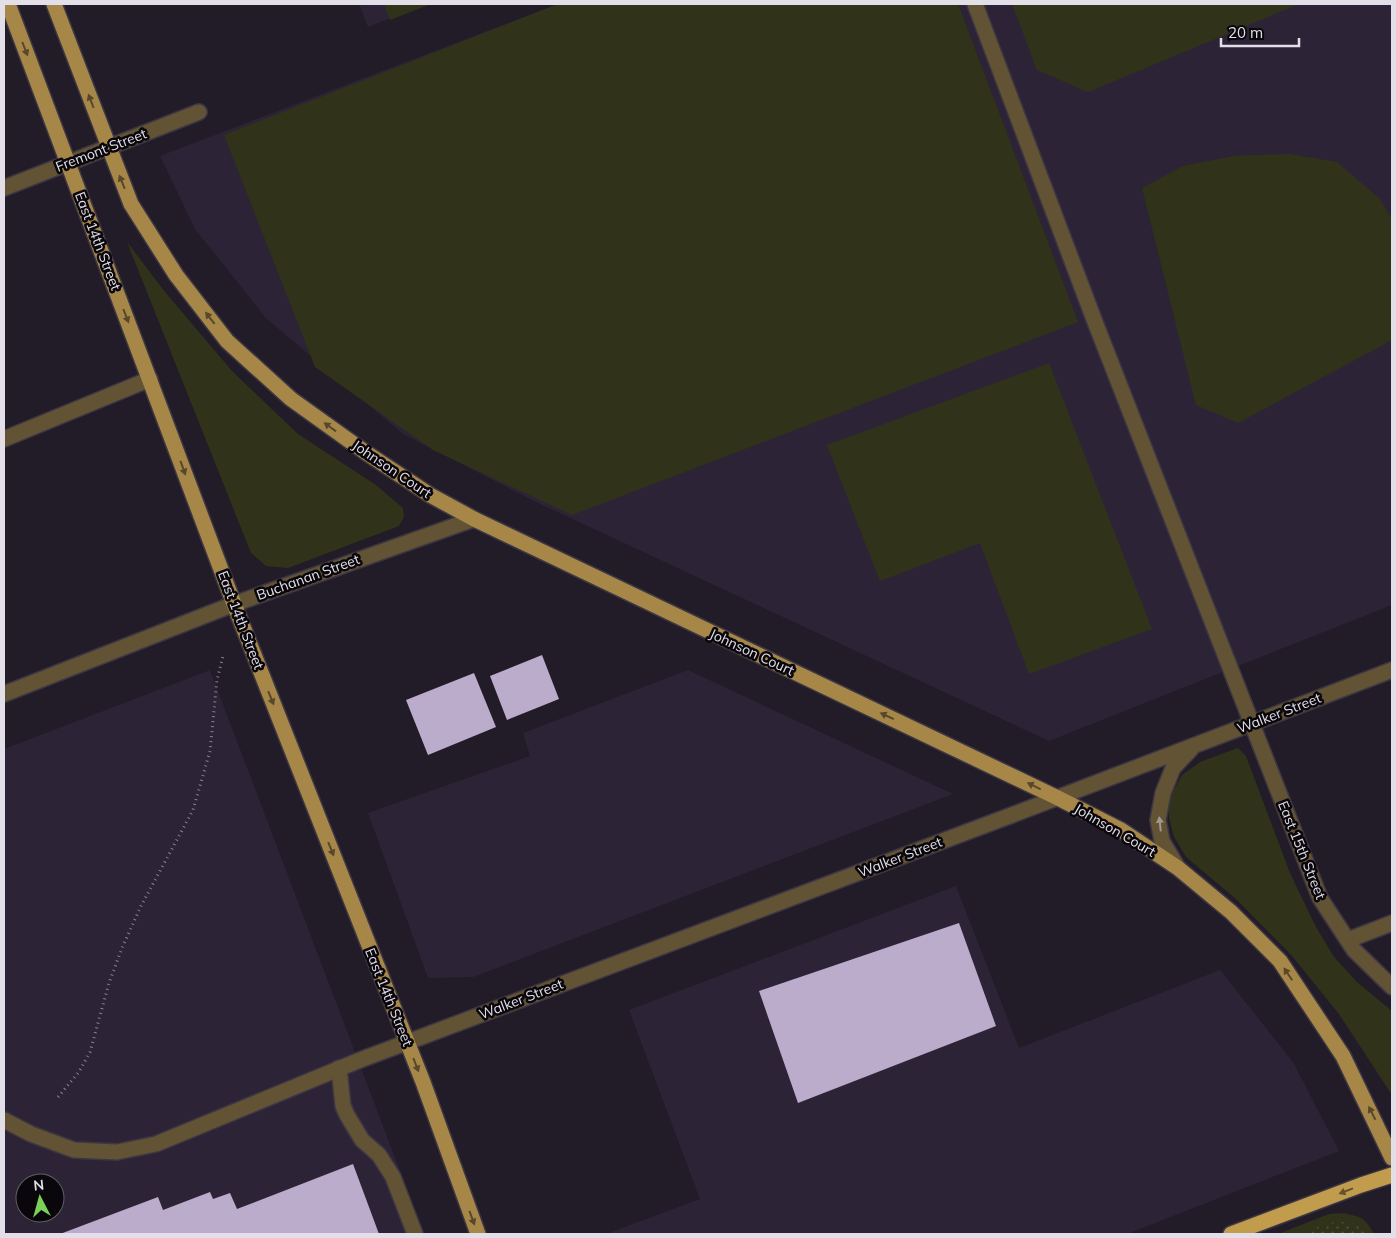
<svg xmlns="http://www.w3.org/2000/svg" width="1396" height="1238" font-family="Mulish,sans-serif">
	<style>
		.built { fill: #2d2336; fill-rule: evenodd }
		.green { fill: #30331a }
		.garden { fill: url(#garden-dots) }
		.building { fill: #bcaccc }
		.lines { fill: none; stroke-linecap: round; stroke-linejoin: round }
		.minor-casing { stroke: #3d3643; stroke-width: 18 }
		.major-casing { stroke: #3d3643; stroke-width: 18 }
		.highway-casing { stroke: #3d3643; stroke-width: 18 }
		.path { stroke: #88838e; stroke-width: 3; stroke-dasharray: 1 4; stroke-linecap: butt }
		.minor { stroke: #625335; stroke-width: 15 }
		.major { stroke: #a68747; stroke-width: 15 }
		.highway { stroke: #c19c4d; stroke-width: 15 }
		.oneway { fill: #58472a }
		.oneway2 { fill: #a2998e }
		.oneway3 { fill: #66522c }
		.labels { text-anchor: middle; stroke-width: 5; stroke-linejoin: round; paint-order: stroke }
		.street-label { font-size: 14px; fill: #e3dfe8; stroke: #0a070c }
	</style>
	<defs>
		<pattern id="garden-dots" width="8" height="8" patternUnits="userSpaceOnUse" patternTransform="scale(1.25)"><rect width="8" height="8" fill="#30331a"/><path d="M2 2h.1M6 6h.1" fill="none" stroke="#4e503b" stroke-width="1.8" stroke-linecap="round"/></pattern>
	</defs>
	<rect width="100%" height="100%" fill="#221b28"/>
	<g class="built">
		<polygon points="359,4 426,4 368,27"/>
		<polygon points="558,4 1392,4 1392,605 1049,741 536,502 403,434 266,318 195,229 160,156"/>
		<path d="M 210,670 L 424,1234 L 4,1234 L 4,749 ZM 25,1183 L 55,1183 L 55,1213 L 25,1213 Z"/>
		<polygon points="688,670 953,794 473,977 428,978 368,813 530,756 523,733"/>
		<polygon points="956,886 1019,1048 1220,970 1293,1062 1339,1151 1127,1234 606,1234 700,1199 629,1010"/>
	</g>
	<g class="green">
		<polygon points="384,4 431,4 390,20"/>
		<polygon points="558,4 958,4 1078,322 572,515 433,450 315,367 224,135"/>
		<polygon points="1012,4 1299,4 1088,92 1037,70"/>
		<polygon points="1289,154 1337,162 1379,198 1392,219 1392,340 1238,423 1196,405 1142,188 1183,166 1234,156"/>
		<polygon points="127,242 165,292 232,371 298,434 376,485 403,508 404,517 399,526 288,568 266,566 251,553"/>
		<polygon points="1049,363 1152,629 1029,674 980,543 880,581 827,445"/>
		<polygon points="1238,748 1246,756 1290,873 1316,927 1334,957 1357,982 1392,1011 1392,1095 1339,1014 1292,956 1236,899 1186,857 1174,837 1169,818 1169,799 1182,775 1200,762"/>
		<path d="M 1343,1213 C 1361,1217 1365,1217 1374,1234 L 1278,1234 L 1329,1214 Z"/>
	</g>
	<polygon class="garden" points="1346,1222 1359,1225 1366,1234 1311,1234 1314,1229 1326,1223"/>
	<g class="building">
		<polygon points="542,655 559,699 507,720 490,676"/>
		<polygon points="474,673 496,727 428,755 406,700"/>
		<polygon points="959,923 996,1026 798,1103 759,991"/>
		<polygon points="353,1164 379,1234 60,1234 158,1197 163,1210 210,1192 213,1199 230,1193 237,1209"/>
	</g>
	<g class="lines">
		<g class="minor-casing">
			<g id="minor">
				<polyline points="975,4 1095,322 1320,898 1354,950 1392,987"/>
				<polyline points="4,188 199,112"/>
				<polyline points="4,439 150,379"/>
				<polyline points="4,694 234,604 474,519"/>
				<polyline points="1178,868 1162,841 1158,820 1163,793 1173,768 1191,749"/>
				<polyline points="1348,940 1392,923"/>
				<polyline points="339,1068 343,1106 347,1115 362,1140 379,1155 393,1177 415,1234"/>
				<polyline points="4,1120 31,1134 74,1150 117,1152 156,1144 360,1060 1012,815 1392,670"/>
			</g>
		</g>
		<g class="major-casing">
			<g id="major">
				<polyline points="8,4 234,604 423,1082 478,1234"/>
				<polyline points="54,4 131,204 176,275 227,341 291,399 365,452 430,495 474,519 1058,798 1121,830 1178,868 1231,912 1280,961 1343,1056 1392,1158"/>
			</g>
		</g>
		<g class="highway-casing">
			<polyline id="highway" points="1231,1234 1361,1185 1392,1175"/>
		</g>
		<polyline class="path" points="58,1097 79,1072 90,1052 109,983 122,948 141,906 193,810 210,751 217,680 223,656"/>
		<use href="#minor" class="minor"/>
		<use href="#major" class="major"/>
		<use href="#highway" class="highway"/>
	</g>
	<defs><path id="oneway-solid" d="M-6-.8H1V-3.2L6.5 0L1 3.2V.8H-6Z" transform="scale(1.25)"/></defs>
	<g class="oneway">
		<use href="#oneway-solid" transform="translate(25 49) rotate(69)"/>
		<use href="#oneway-solid" transform="translate(91 101) rotate(-111)"/>
		<use href="#oneway-solid" transform="translate(122 182) rotate(-112)"/>
		<use href="#oneway-solid" transform="translate(126 316) rotate(69)"/>
		<use href="#oneway-solid" transform="translate(210 318) rotate(-128)"/>
		<use href="#oneway-solid" transform="translate(330 427) rotate(-144)"/>
		<use href="#oneway-solid" transform="translate(183 468) rotate(70)"/>
		<use href="#oneway-solid" transform="translate(271 698) rotate(68)"/>
		<use href="#oneway-solid" transform="translate(887 716) rotate(-155)"/>
		<use href="#oneway-solid" transform="translate(1034 786) rotate(-154)"/>
		<use href="#oneway-solid" transform="translate(331 849) rotate(68)"/>
		<use href="#oneway-solid" transform="translate(1288 974) rotate(-124)"/>
		<use href="#oneway-solid" transform="translate(416 1065) rotate(69)"/>
		<use href="#oneway-solid" transform="translate(1372 1113) rotate(-117)"/>
		<use href="#oneway-solid" transform="translate(472 1218) rotate(70)"/>
	</g>
	<use class="oneway2" href="#oneway-solid" transform="translate(1160 824) rotate(-96)"/>
	<use class="oneway3" href="#oneway-solid" transform="translate(1346 1191) rotate(159)"/>
	<g class="labels">
		<g class="street-label">
			<text transform="translate(101 150) rotate(-21)" y="5">Fremont Street</text>
			<text transform="translate(98 241) rotate(69)" y="5">East 14th Street</text>
			<text transform="translate(392 469) rotate(34)" y="5">Johnson Court</text>
			<text transform="translate(308 577) rotate(-20)" y="5">Buchanan Street</text>
			<text transform="translate(241 620) rotate(69)" y="5">East 14th Street</text>
			<text transform="translate(752 652) rotate(25)" y="5">Johnson Court</text>
			<text transform="translate(1279 713) rotate(-21)" y="5">Walker Street</text>
			<text transform="translate(1115 830) rotate(30)" y="5">Johnson Court</text>
			<text transform="translate(1302 850) rotate(68)" y="5">East 15th Street</text>
			<text transform="translate(900 857) rotate(-21)" y="5">Walker Street</text>
			<text transform="translate(389 997) rotate(68)" y="5">East 14th Street</text>
			<text transform="translate(521 999) rotate(-21)" y="5">Walker Street</text>
		</g>
	</g>
	<rect width="1396" height="1238" fill="none" stroke="#e3dfe8" stroke-width="10"/>
	<g transform="translate(40 1198) rotate(354)"><circle r="24" fill="#0a070c" stroke="#615d64"/>
	<path d="M0-4L9 19L0 12L-9 19Z" fill="#7ad157"/>
	<text y="-8" font-size="14" font-weight="bold" text-anchor="middle" fill="#e3dfe8">N</text>
	</g>
	<path d="M1221 38v8h78v-8" fill="none" stroke="#e3dfe8" stroke-width="2.5"/>
	<text x="1228" y="38" font-size="15" fill="#e3dfe8" stroke="#0a070c" stroke-width="4" paint-order="stroke">20 m</text>
</svg>
